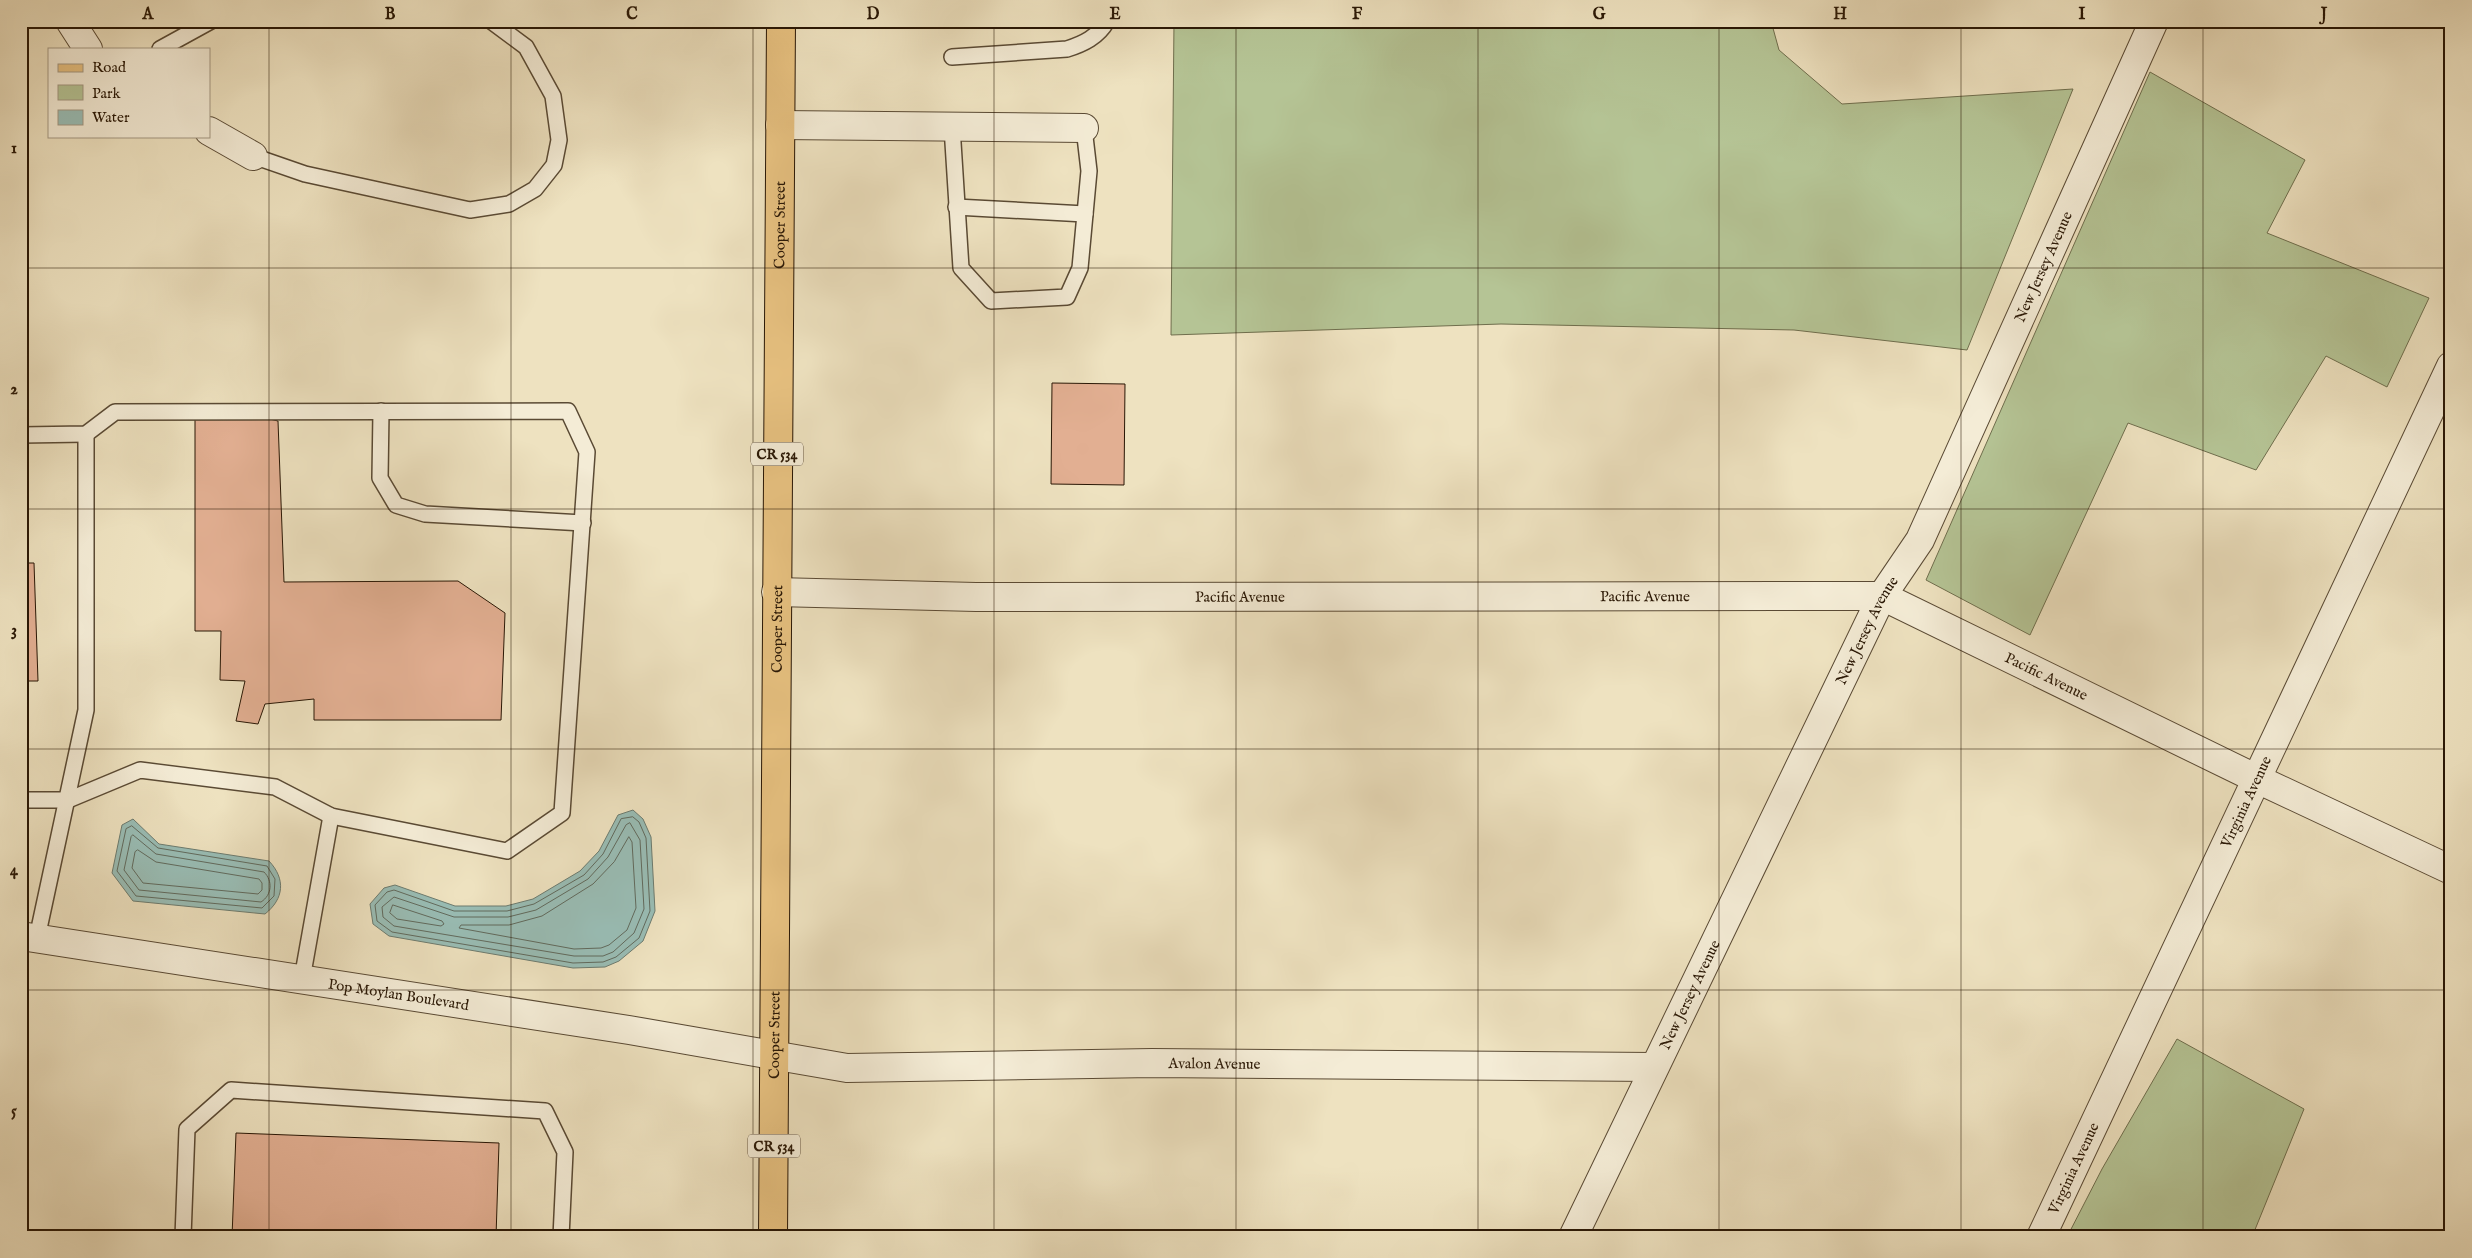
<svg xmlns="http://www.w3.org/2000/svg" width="2472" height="1258" font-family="'IM FELL English',serif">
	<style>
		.green { fill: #b5c495; stroke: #6f6e4d }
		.water { fill: #99bdb5; stroke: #6c7b6f }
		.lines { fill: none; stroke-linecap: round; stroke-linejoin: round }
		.shore { stroke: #616a5d; stroke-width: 1 }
		.building { fill: #e2af92; stroke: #291705 }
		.service-casing { stroke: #5a4a34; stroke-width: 18 }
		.minor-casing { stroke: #5a4a34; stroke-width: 30 }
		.tertiary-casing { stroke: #5a4a34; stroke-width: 30 }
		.primary-casing { stroke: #291705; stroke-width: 30 }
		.service { stroke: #f4ecd6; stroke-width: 15 }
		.minor { stroke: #f4ecd6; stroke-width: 28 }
		.tertiary { stroke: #f4ecd6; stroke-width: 28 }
		.primary { stroke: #e7c180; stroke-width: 28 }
		.grid { fill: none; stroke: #291705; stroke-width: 1; stroke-opacity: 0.55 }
		.labels { text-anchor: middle; stroke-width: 4.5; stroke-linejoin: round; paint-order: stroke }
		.shield { fill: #f4ecd6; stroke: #665744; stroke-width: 1 }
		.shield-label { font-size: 14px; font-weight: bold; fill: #291705 }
		.street-label { font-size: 15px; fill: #291705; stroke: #f4ecd6 }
		.neatline { fill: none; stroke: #291705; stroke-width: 2 }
		.grid-label { font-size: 16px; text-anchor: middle; font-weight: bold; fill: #291705 }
	</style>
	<rect width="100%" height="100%" fill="#eee2c0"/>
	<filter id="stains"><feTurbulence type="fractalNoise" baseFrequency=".004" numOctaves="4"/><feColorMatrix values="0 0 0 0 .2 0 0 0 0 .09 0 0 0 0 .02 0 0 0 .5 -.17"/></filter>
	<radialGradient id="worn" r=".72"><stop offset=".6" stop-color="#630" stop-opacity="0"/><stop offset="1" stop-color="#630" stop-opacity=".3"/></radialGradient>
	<g class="green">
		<polygon points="1174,21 1771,21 1779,50 1842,104 2073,89 1967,350 1794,330 1501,324 1171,335"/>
		<polygon points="2150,72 2305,160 2267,233 2429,298 2387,387 2326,356 2256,470 2128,423 2030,635 1926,580"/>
		<polygon points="2177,1039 2304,1109 2252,1237 2067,1237 2102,1169"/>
	</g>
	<g class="water">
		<polygon points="633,810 643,819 651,837 655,911 643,941 619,961 605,967 573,968 389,936 373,924 370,904 384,888 395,885 455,906 506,906 533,899 580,871 599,851 618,815"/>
		<path d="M 133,819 L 159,844 L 269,861 C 286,879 284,899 265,914 L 133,901 L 112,873 L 122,825 Z"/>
	</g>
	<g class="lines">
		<g class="shore">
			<polygon points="633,817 639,822 646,838 650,911 639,938 616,957 603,962 573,963 392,932 377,921 375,905 387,892 394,890 454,911 507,911 534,904 584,875 603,854 621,819"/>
			<polygon points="630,823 640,840 644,909 634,933 613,952 603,956 574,956 394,926 383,917 382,907 394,897 454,917 508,917 536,910 588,879 608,857 626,825"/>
			<polygon points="132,826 158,848 267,866 275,879 274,896 262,908 136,896 117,871 126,829"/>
			<path d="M 133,835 L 156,854 L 264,872 C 273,881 272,895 261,902 L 139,890 L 124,870 L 131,837 Z"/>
			<polygon points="629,837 632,842 636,908 627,930 609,945 601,948 574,949 459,928 461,925 509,925 542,916 593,884 614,862"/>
			<polygon points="138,850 156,862 259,879 262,883 262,890 258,894 143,883 132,868 135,852"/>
			<polygon points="393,905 442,921 444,924 441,926 397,919 390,913"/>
		</g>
	</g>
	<g class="building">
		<polygon points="1052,383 1125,384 1124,485 1051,484"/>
		<polygon points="241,412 278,421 284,582 458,581 505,613 501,720 314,720 314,699 265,704 258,724 236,721 245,681 220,680 221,631 195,631 195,415"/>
		<polygon points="21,563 34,563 38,681 21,681"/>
		<polygon points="236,1133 499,1143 496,1237 232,1237"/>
	</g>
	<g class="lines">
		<g class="service-casing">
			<g id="service">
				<polyline points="160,49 211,21"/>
				<path d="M 952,57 L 1067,49 C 1083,44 1098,37 1107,21"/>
				<polyline points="952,127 961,268 991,301 1067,297 1080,268 1089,171 1084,128"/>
				<polyline points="253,156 305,174 470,210 509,204 535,189 554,165 559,140 553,96 526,47 491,21"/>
				<polyline points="956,207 1085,214"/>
				<polyline points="381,411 380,478 396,505 425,514 583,523"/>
				<polyline points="21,435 86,434 115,412 568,411 587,452 562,813 507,851 331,816 275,787 140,770 68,800 21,800"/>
				<polyline points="37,938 86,710 86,434"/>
				<polyline points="302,979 331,816"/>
				<polyline points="183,1237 187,1129 231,1090 545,1111 565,1152 561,1237"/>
			</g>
		</g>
		<g class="minor-casing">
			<g id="minor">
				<polyline points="70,21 88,49"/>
				<polyline points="209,131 253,156"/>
				<path id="s1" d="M 776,592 L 976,597 L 1882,596 L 2255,778 L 2451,870"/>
				<path id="s2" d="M 21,936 L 629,1030 L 847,1068 L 1152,1063 L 1654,1067"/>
				<path id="s3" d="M 1573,1237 L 1882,596 L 1920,540 L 2154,21"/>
				<path id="s4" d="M 2041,1237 L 2451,366"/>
			</g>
		</g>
		<g class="tertiary-casing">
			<polyline id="tertiary" points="780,125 1084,128"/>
		</g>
		<g class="primary-casing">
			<g id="primary">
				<path id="s5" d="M 773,1237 L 781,21"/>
			</g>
		</g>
		<use href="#service" class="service"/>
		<use href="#minor" class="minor"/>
		<use href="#tertiary" class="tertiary"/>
		<use href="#primary" class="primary"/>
	</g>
	<path class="grid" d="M 269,21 L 269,1237M 511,21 L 511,1237M 753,21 L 753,1237M 994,21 L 994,1237M 1236,21 L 1236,1237M 1478,21 L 1478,1237M 1719,21 L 1719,1237M 1961,21 L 1961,1237M 2203,21 L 2203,1237M 21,268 L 2451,268M 21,509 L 2451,509M 21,749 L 2451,749M 21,990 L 2451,990"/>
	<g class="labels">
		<g class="shield">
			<rect x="751" y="442.5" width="52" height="23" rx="4"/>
			<rect x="748" y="1134.5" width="52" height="23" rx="4"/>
		</g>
		<g class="shield-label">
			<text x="777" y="459">CR 534</text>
			<text x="774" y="1151">CR 534</text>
		</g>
		<g class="street-label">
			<text dy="5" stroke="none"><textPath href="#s5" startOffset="1012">Cooper Street</textPath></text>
			<text dy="5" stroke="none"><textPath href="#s3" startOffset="1079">New Jersey Avenue</textPath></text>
			<text dy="5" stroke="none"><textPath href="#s1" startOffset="464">Pacific Avenue</textPath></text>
			<text dy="5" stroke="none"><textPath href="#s1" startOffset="869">Pacific Avenue</textPath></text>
			<text dy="5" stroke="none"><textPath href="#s5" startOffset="608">Cooper Street</textPath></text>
			<text dy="5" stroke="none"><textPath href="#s3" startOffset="674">New Jersey Avenue</textPath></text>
			<text dy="5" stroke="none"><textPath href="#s1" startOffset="1289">Pacific Avenue</textPath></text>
			<text dy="5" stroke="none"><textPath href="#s4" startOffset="481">Virginia Avenue</textPath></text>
			<text dy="5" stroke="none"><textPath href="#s2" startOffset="382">Pop Moylan Boulevard</textPath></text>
			<text dy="5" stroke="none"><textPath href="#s3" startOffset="269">New Jersey Avenue</textPath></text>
			<text dy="5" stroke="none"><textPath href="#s5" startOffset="202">Cooper Street</textPath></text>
			<text dy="5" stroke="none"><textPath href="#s2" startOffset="1204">Avalon Avenue</textPath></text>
			<text dy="5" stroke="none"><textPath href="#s4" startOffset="76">Virginia Avenue</textPath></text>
		</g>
	</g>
	<rect width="2472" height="1258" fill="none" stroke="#eee2c0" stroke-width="55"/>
	<rect x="48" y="48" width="162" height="90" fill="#f4ecd6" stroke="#a39782"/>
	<rect x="58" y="64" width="25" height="8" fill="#e7c180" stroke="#a39782"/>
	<text x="92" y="72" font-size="15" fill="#291705">Road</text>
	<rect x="58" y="85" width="25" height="15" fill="#b5c495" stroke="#a39782"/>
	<text x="92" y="98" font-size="15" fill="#291705">Park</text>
	<rect x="58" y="110" width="25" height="15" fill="#99bdb5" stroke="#a39782"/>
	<text x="92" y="122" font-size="15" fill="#291705">Water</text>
	<rect x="28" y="28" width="2416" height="1202" class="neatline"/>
	<g class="grid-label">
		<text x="148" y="19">A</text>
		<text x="390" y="19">B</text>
		<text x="632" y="19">C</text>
		<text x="873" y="19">D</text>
		<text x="1115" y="19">E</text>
		<text x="1357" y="19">F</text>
		<text x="1599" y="19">G</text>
		<text x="1840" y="19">H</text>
		<text x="2082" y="19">I</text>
		<text x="2324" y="19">J</text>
		<text x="14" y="153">1</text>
		<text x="14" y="394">2</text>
		<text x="14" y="635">3</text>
		<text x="14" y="875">4</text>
		<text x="14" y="1116">5</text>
	</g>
	<rect width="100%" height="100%" filter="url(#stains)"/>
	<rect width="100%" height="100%" fill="url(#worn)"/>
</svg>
